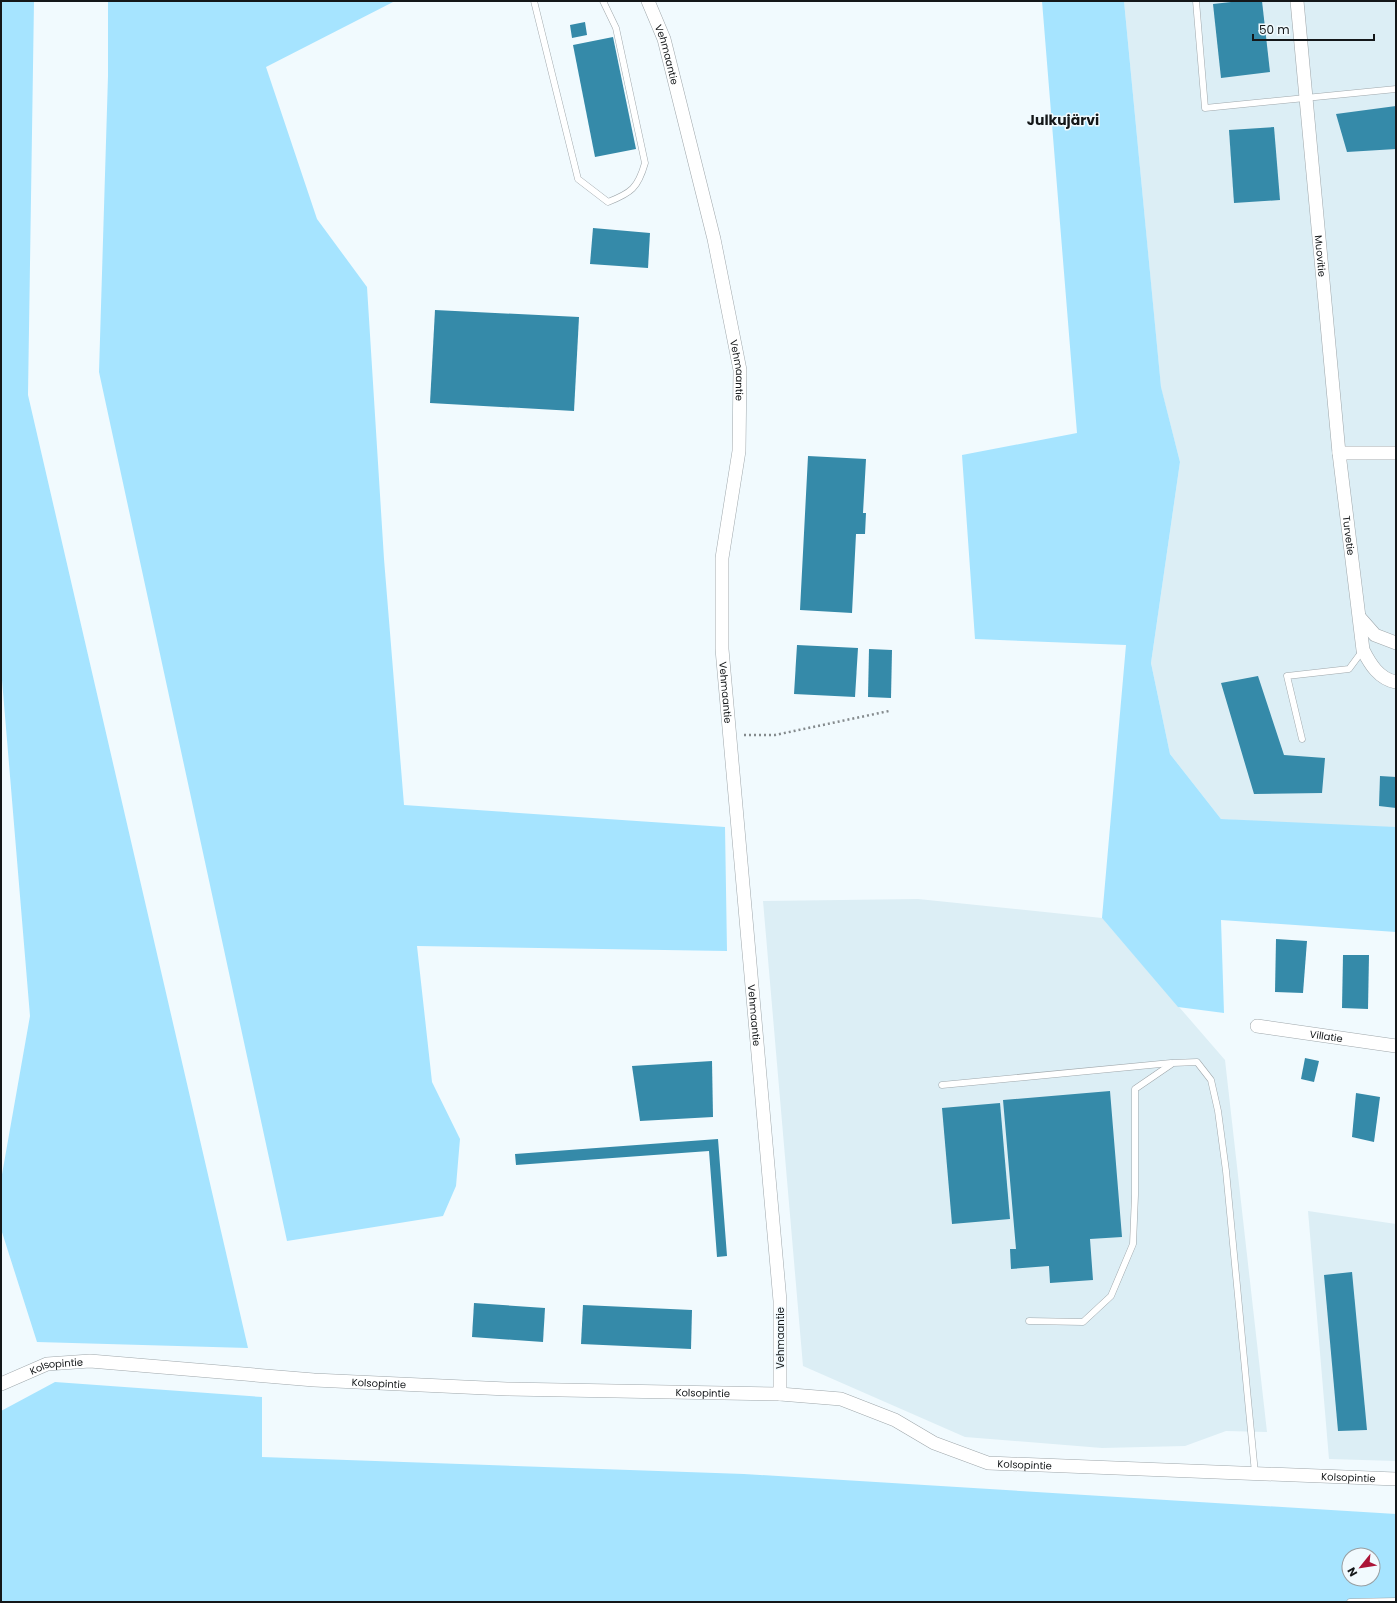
<svg xmlns="http://www.w3.org/2000/svg" width="1397" height="1603" font-family="Poppins,sans-serif">
	<style>
		.built { fill: #dceef5 }
		.green { fill: #a6e4ff; fill-rule: evenodd }
		.building { fill: #358aa9 }
		.lines { fill: none; stroke-linecap: round; stroke-linejoin: round }
		.lane-casing { stroke: #9fa7ab; stroke-width: 7 }
		.street-casing { stroke: #9fa7ab; stroke-width: 14 }
		.path { stroke: #848a8d; stroke-width: 2.5; stroke-dasharray: 2 3; stroke-linecap: butt }
		.lane { stroke: #fff; stroke-width: 6 }
		.street { stroke: #fff; stroke-width: 13 }
		.labels { text-anchor: middle; stroke-width: 3; stroke-linejoin: round; paint-order: stroke }
		.street-label { font-size: 10px; fill: #141719; stroke: #f1fafe }
		.district-label { font-size: 14px; font-weight: bold; fill: #141719; stroke: #f1fafe }
	</style>
	<rect width="100%" height="100%" fill="#f1fafe"/>
	<g class="built">
		<polygon points="1124,1 1396,1 1396,831 1221,819 1170,754 1151,663 1180,462 1161,388"/>
		<polygon points="918,899 1102,918 1225,1060 1267,1432 1226,1431 1185,1446 1102,1448 965,1437 803,1366 763,901"/>
		<polygon points="1308,1211 1396,1224 1396,1461 1329,1459"/>
	</g>
	<g class="green">
		<polygon points="1,1 34,1 28,395 248,1348 37,1342 1,1229 1,1180 30,1016 1,668"/>
		<polygon points="108,1 395,1 266,67 317,219 367,287 384,559 404,805 725,827 727,951 417,946 432,1082 460,1139 456,1186 443,1216 287,1241 99,372 108,76"/>
		<polygon points="1042,1 1124,1 1161,387 1180,462 1151,663 1170,754 1221,819 1396,827 1396,932 1221,920 1224,1013 1178,1007 1102,918 1126,645 975,639 962,455 1077,433"/>
		<path d="M 55,1382 L 262,1397 L 262,1457 L 744,1474 L 1396,1514 L 1396,1602 L 1,1602 L 1,1411 ZM 1349,1555 L 1373,1555 L 1373,1579 L 1349,1579 Z"/>
	</g>
	<g class="building">
		<polygon points="1240,1 1262,1 1270,72 1221,78 1213,4"/>
		<polygon points="585,22 587,35 572,38 570,25"/>
		<polygon points="613,37 636,149 595,157 573,45"/>
		<polygon points="1396,106 1396,149 1347,152 1336,114"/>
		<polygon points="1274,127 1280,200 1234,203 1229,130"/>
		<polygon points="593,228 650,233 648,268 590,264"/>
		<polygon points="435,310 579,317 574,411 430,403"/>
		<polygon points="808,456 866,459 863,513 866,513 865,534 856,534 852,613 800,610"/>
		<polygon points="797,645 858,648 855,697 794,694"/>
		<polygon points="869,649 892,650 891,698 868,697"/>
		<polygon points="1258,676 1284,755 1325,758 1322,793 1254,794 1221,683"/>
		<polygon points="1380,776 1396,777 1396,808 1379,806"/>
		<polygon points="1276,939 1307,941 1303,993 1275,992"/>
		<polygon points="1343,955 1369,955 1368,1009 1342,1008"/>
		<polygon points="1305,1058 1319,1061 1314,1082 1301,1079"/>
		<polygon points="712,1061 713,1117 640,1121 632,1066"/>
		<polygon points="1110,1091 1122,1237 1090,1239 1093,1280 1050,1283 1049,1266 1011,1269 1010,1249 1016,1249 1003,1100"/>
		<polygon points="1356,1093 1380,1097 1374,1142 1352,1137"/>
		<polygon points="1000,1103 1010,1219 952,1224 942,1108"/>
		<polygon points="718,1139 727,1256 717,1257 709,1151 516,1165 515,1154"/>
		<polygon points="1352,1272 1367,1430 1338,1431 1324,1275"/>
		<polygon points="474,1303 545,1308 543,1342 472,1337"/>
		<polygon points="583,1305 692,1310 691,1349 581,1344"/>
	</g>
	<g class="lines">
		<g class="lane-casing">
			<g id="lane">
				<path d="M 534,1 L 578,179 L 608,202 C 631,193 638,188 645,163 L 616,28 L 603,1"/>
				<polyline points="1196,1 1205,108 1396,89"/>
				<polyline points="1302,739 1287,676 1349,669 1363,650"/>
				<polyline points="942,1085 1171,1063"/>
				<polyline points="1029,1321 1083,1322 1111,1296 1133,1244 1135,1195 1135,1089 1173,1063 1197,1062 1211,1080 1218,1111 1226,1171 1255,1473"/>
				<polyline points="1350,1602 1396,1601"/>
			</g>
		</g>
		<g class="street-casing">
			<g id="street">
				<path id="s1" d="M 648,1 L 664,39 L 714,239 L 740,370 L 739,451 L 722,558 L 722,649 L 780,1301 L 780,1394"/>
				<path id="s2" d="M 1297,1 L 1339,453 L 1363,650 C 1370,664 1379,679 1396,682"/>
				<polyline points="1339,453 1396,453"/>
				<polyline points="1360,618 1375,635 1396,643"/>
				<path id="s3" d="M 1257,1026 L 1396,1046"/>
				<path id="s4" d="M 1,1384 L 47,1364 L 90,1361 L 314,1380 L 507,1389 L 780,1394 L 841,1399 L 895,1420 L 934,1443 L 988,1463 L 1396,1479"/>
			</g>
		</g>
		<polyline class="path" points="744,735 775,735 889,711"/>
		<use href="#lane" class="lane"/>
		<use href="#street" class="street"/>
	</g>
	<g class="labels">
		<g class="street-label">
			<text dy="4" stroke="none"><textPath href="#s1" startOffset="57">Vehmaantie</textPath></text>
			<text dy="4" stroke="none"><textPath href="#s2" startOffset="256">Muovitie</textPath></text>
			<text dy="4" stroke="none"><textPath href="#s1" startOffset="381">Vehmaantie</textPath></text>
			<text dy="4" stroke="none"><textPath href="#s2" startOffset="537">Turvetie</textPath></text>
			<text dy="4" stroke="none"><textPath href="#s1" startOffset="705">Vehmaantie</textPath></text>
			<text dy="4" stroke="none"><textPath href="#s1" startOffset="1029">Vehmaantie</textPath></text>
			<text dy="4" stroke="none"><textPath href="#s3" startOffset="70">Villatie</textPath></text>
			<text transform="translate(780 1338) rotate(-90)" y="4">Vehmaantie</text>
			<text dy="4" stroke="none"><textPath href="#s4" startOffset="59">Kolsopintie</textPath></text>
			<text dy="4" stroke="none"><textPath href="#s4" startOffset="383">Kolsopintie</textPath></text>
			<text dy="4" stroke="none"><textPath href="#s4" startOffset="707">Kolsopintie</textPath></text>
			<text dy="4" stroke="none"><textPath href="#s4" startOffset="1043">Kolsopintie</textPath></text>
			<text dy="4" stroke="none"><textPath href="#s4" startOffset="1367">Kolsopintie</textPath></text>
		</g>
		<g class="district-label">
			<text x="1063" y="125">Julkujärvi</text>
		</g>
	</g>
	<rect width="1397" height="1603" fill="none" stroke="#141719" stroke-width="4"/>
	<g transform="translate(1361 1567) rotate(240)"><circle r="19" fill="#f1fafe" stroke="#999fa2"/>
	<path d="M0-3L7 15L0 10L-7 15Z" fill="#ab1538"/>
	<text y="-6" font-size="11" font-weight="bold" text-anchor="middle" fill="#141719">N</text>
	</g>
	<path d="M1253 34v6h121v-6" fill="none" stroke="#141719" stroke-width="2"/>
	<text x="1259" y="34" font-size="12" fill="#141719" stroke="#f1fafe" stroke-width="3" paint-order="stroke">50 m</text>
</svg>
